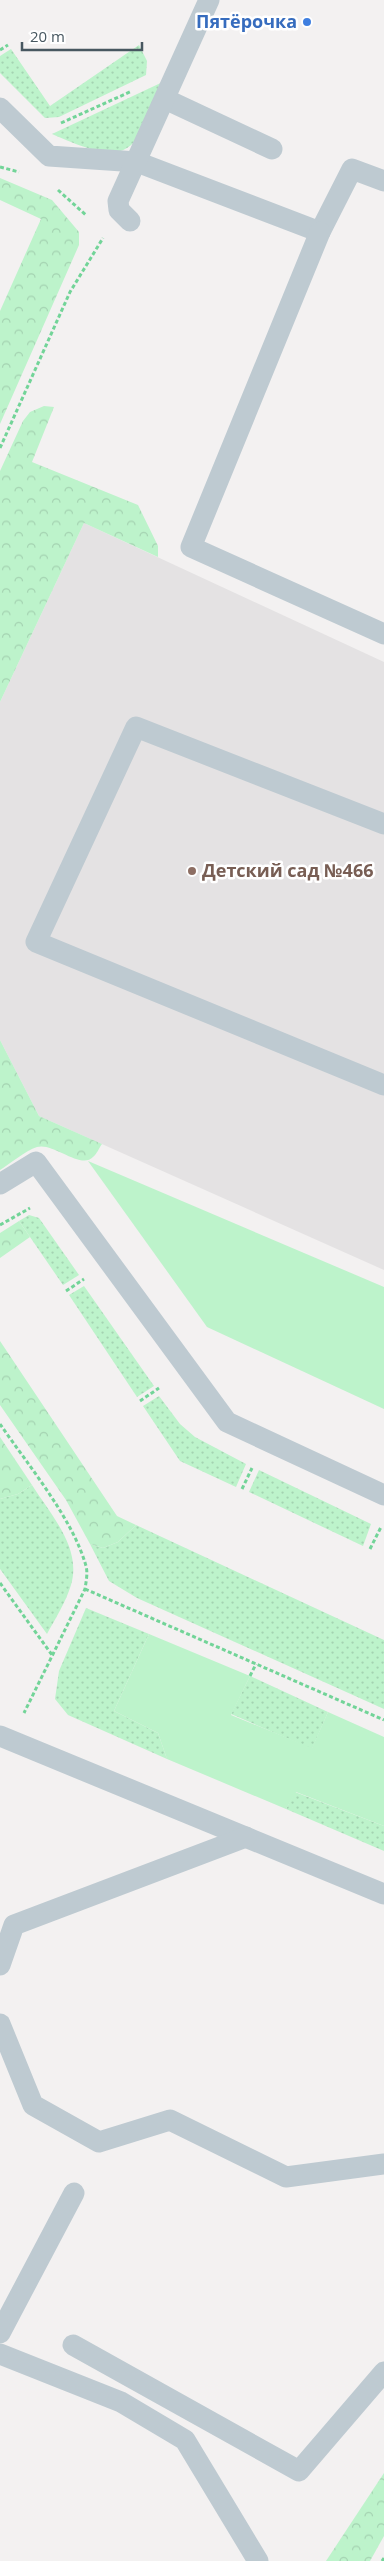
<svg xmlns="http://www.w3.org/2000/svg" width="384" height="2561" font-family="'Open Sans',sans-serif">
	<style>
		.education { fill: #e4e2e3 }
		.grass { fill: url(#grass-dots) }
		.forest { fill: url(#forest-crowns) }
		.green { fill: #bdf3cb }
		.lines { fill: none; stroke-linecap: round; stroke-linejoin: round }
		.path { stroke: #72d498; stroke-width: 3; stroke-dasharray: 4 2.5; stroke-linecap: butt }
		.service { stroke: #becad1; stroke-width: 21 }
		.shop-dot { fill: #3f7fe0; stroke: #fff; stroke-width: 2 }
		.education-dot { fill: #8d6e63; stroke: #fff; stroke-width: 2 }
		.labels { text-anchor: middle; stroke-width: 5; stroke-linejoin: round; paint-order: stroke }
		.shop-label { font-size: 18px; font-weight: bold; fill: #366cbe; stroke: #fff; text-anchor: end }
		.education-label { font-size: 18px; font-weight: bold; fill: #785e54; stroke: #fff; text-anchor: start }
	</style>
	<defs>
		<pattern id="grass-dots" width="8" height="8" patternUnits="userSpaceOnUse" patternTransform="scale(1.25)"><rect width="8" height="8" fill="#bdf3cb"/><path d="M2 2h.1M6 6h.1" fill="none" stroke="#a4d2b1" stroke-width="1.8" stroke-linecap="round"/></pattern>
		<pattern id="forest-crowns" width="20" height="18" patternUnits="userSpaceOnUse" patternTransform="scale(1.25)"><rect width="20" height="18" fill="#bdf3cb"/><path d="M2 6a3 3 0 1 1 6 0M12 15a3 3 0 1 1 6 0" fill="none" stroke="#a4d2b1"/></pattern>
	</defs>
	<rect width="100%" height="100%" fill="#f3f1f1"/>
	<polygon class="education" points="84,523 384,662 384,1270 39,1116 0,1040 0,702"/>
	<g class="grass">
		<polygon points="139,45 147,61 146,75 59,117 45,118 0,73 0,56 11,49 50,106"/>
		<path d="M 167,80 C 132,152 135,171 52,134 Z"/>
		<polygon points="29,1215 39,1218 79,1275 63,1285 19,1221"/>
		<polygon points="84,1286 154,1386 137,1397 69,1295"/>
		<polygon points="159,1396 180,1424 195,1437 246,1464 236,1487 180,1461 143,1406"/>
		<polygon points="259,1470 371,1524 363,1546 249,1492"/>
		<path d="M 32,1485 C 51,1515 82,1548 71,1585 C 66,1602 55,1619 47,1634 L 0,1569 L 0,1499 L 18,1494 Z"/>
		<polygon points="136,1525 384,1640 384,1709 137,1598 109,1581 90,1544 103,1548 118,1542"/>
		<polygon points="86,1608 149,1634 114,1711 158,1733 167,1759 68,1715 55,1699 59,1671"/>
		<polygon points="250,1676 328,1712 312,1749 231,1714"/>
		<polygon points="295,1792 384,1826 384,1851 286,1809"/>
	</g>
	<g class="forest">
		<polygon points="0,178 52,200 79,232 79,245 0,424 0,311 41,219 0,200"/>
		<polygon points="44,406 54,407 32,462 138,505 158,546 158,557 84,523 0,702 0,471 23,421 30,412"/>
		<path d="M 0,1040 L 39,1116 L 102,1144 C 99,1148 97,1154 93,1157 C 81,1170 53,1142 37,1147 C 25,1151 11,1163 0,1170 Z"/>
		<polygon points="19,1221 30,1237 0,1258 0,1233"/>
		<polygon points="0,1341 117,1516 136,1525 118,1542 103,1548 90,1544 66,1500 0,1405"/>
		<polygon points="0,1437 32,1485 18,1494 0,1499"/>
		<polygon points="384,2473 384,2536 370,2561 326,2561"/>
	</g>
	<g class="green">
		<polygon points="88,1161 384,1287 384,1409 207,1327"/>
		<polygon points="149,1634 250,1676 231,1715 312,1748 328,1712 384,1737 384,1826 296,1792 286,1809 167,1759 158,1733 114,1711"/>
	</g>
	<g class="lines">
		<g class="path">
			<polyline points="0,50 8,45"/>
			<polyline points="61,123 132,91"/>
			<polyline points="0,167 19,172"/>
			<polyline points="58,190 87,216"/>
			<polyline points="0,448 70,292 103,238"/>
			<polyline points="0,1225 30,1208"/>
			<polyline points="66,1291 84,1279"/>
			<polyline points="140,1401 159,1388"/>
			<path d="M 0,1424 C 28,1465 73,1519 86,1566 C 88,1573 86,1582 85,1589 L 24,1713"/>
			<polyline points="242,1489 252,1468"/>
			<polyline points="370,1549 381,1527"/>
			<polyline points="0,1583 52,1655"/>
			<polyline points="85,1589 384,1720"/>
			<polyline points="250,1676 256,1664"/>
			<polyline points="382,2561 384,2558"/>
		</g>
		<g class="service">
			<polyline points="165,99 272,149"/>
			<polyline points="0,108 49,156 137,162 320,232 352,169 384,181"/>
			<polyline points="130,221 119,210 118,201 209,0"/>
			<polyline points="320,232 191,547 384,634"/>
			<polyline points="384,824 136,727 36,942 384,1085"/>
			<polyline points="0,1184 36,1162 227,1422 384,1495"/>
			<polyline points="0,1736 384,1894"/>
			<polyline points="0,1965 14,1925 246,1837"/>
			<polyline points="0,2024 33,2105 99,2142 170,2120 286,2177 384,2164"/>
			<polyline points="0,2333 74,2193"/>
			<polyline points="73,2345 299,2471 384,2372"/>
			<polyline points="0,2354 121,2402 185,2440 258,2561"/>
		</g>
	</g>
	<circle class="shop-dot" cx="307" cy="22" r="5"/>
	<circle class="education-dot" cx="192" cy="871" r="5"/>
	<g class="labels">
		<g class="shop-label">
			<text x="297" y="28">Пятёрочка</text>
		</g>
		<g class="education-label">
			<text x="202" y="877">Детский сад №466</text>
		</g>
	</g>
	<path d="M22 42v8h120v-8" fill="none" stroke="#475760" stroke-width="2.5"/>
	<text x="30" y="42" font-size="15" fill="#475760" stroke="#ffffff" stroke-width="4" paint-order="stroke">20 m</text>
</svg>
